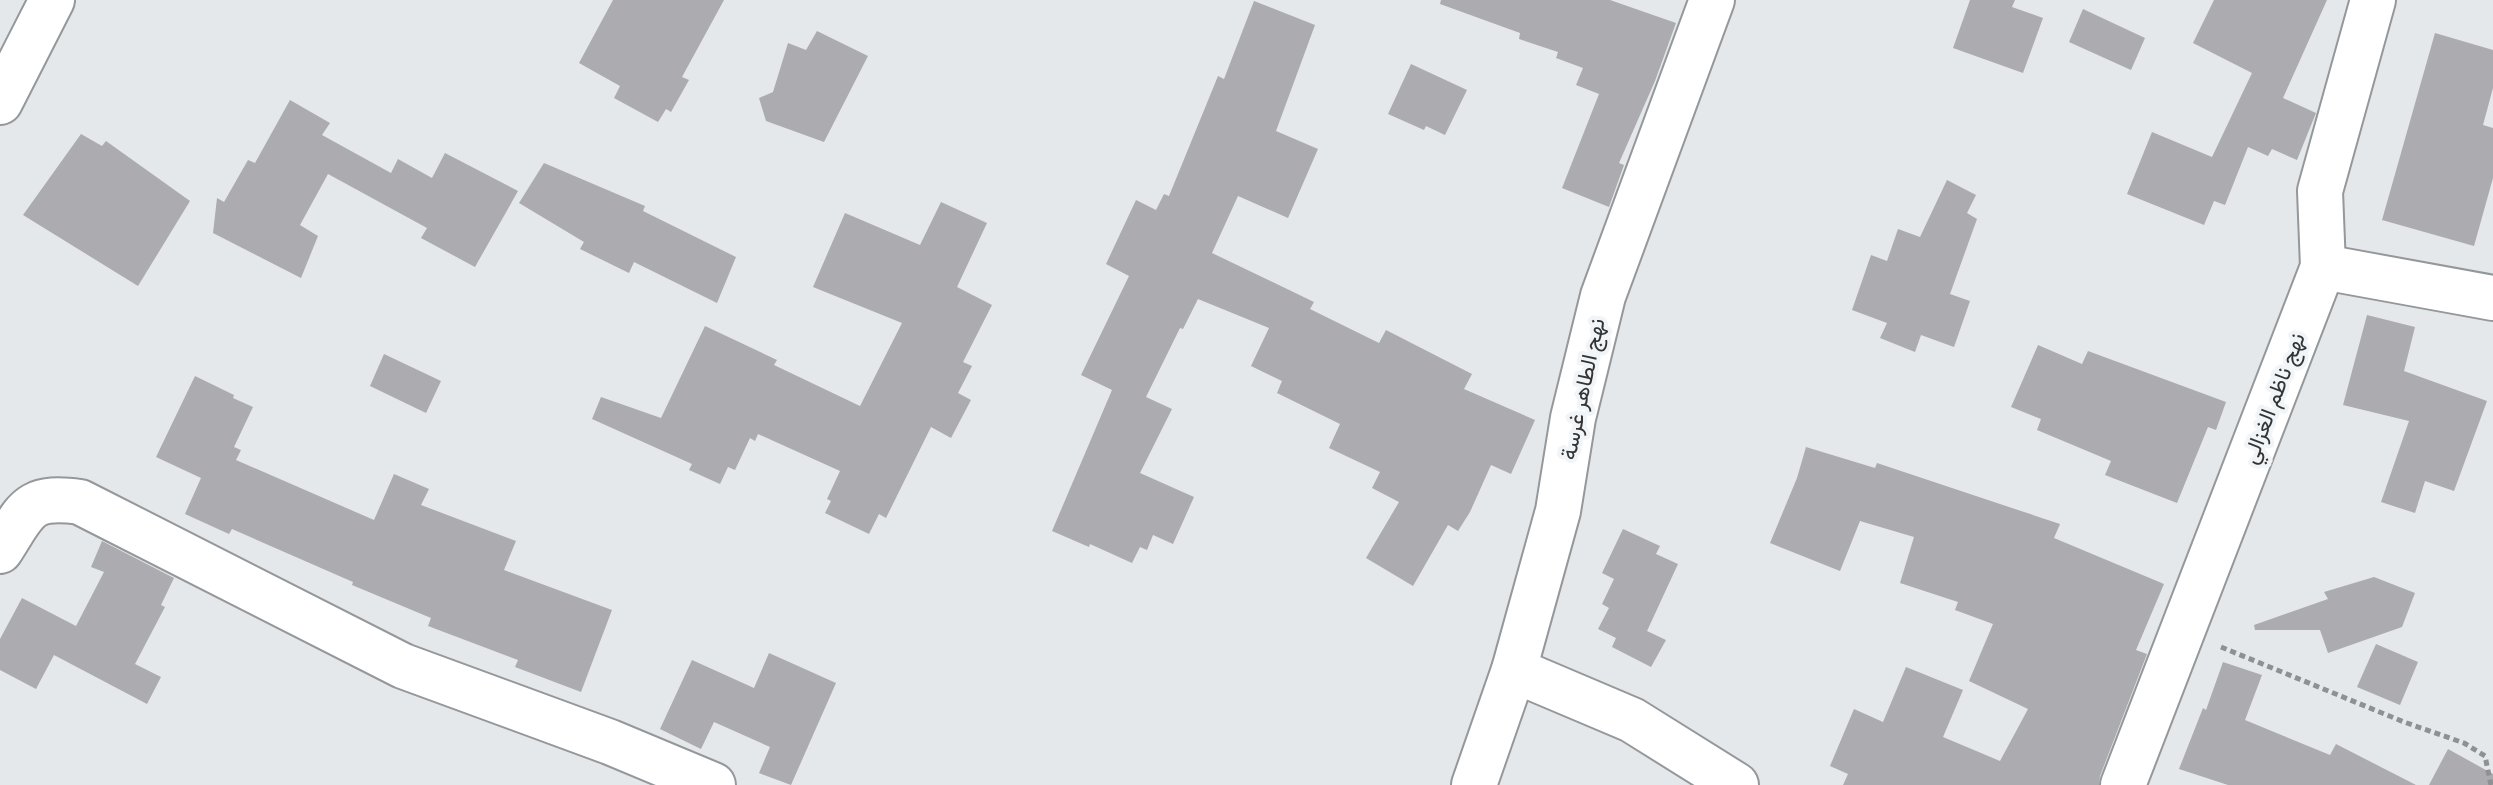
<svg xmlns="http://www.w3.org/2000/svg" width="2493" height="785" font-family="Manrope,Vazirmatn,sans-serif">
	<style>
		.building { fill: #acabaf }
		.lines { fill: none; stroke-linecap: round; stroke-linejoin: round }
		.minor-casing { stroke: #94989b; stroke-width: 48 }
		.path { stroke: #8e9193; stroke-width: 5; stroke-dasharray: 6 4; stroke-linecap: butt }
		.minor { stroke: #fff; stroke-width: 44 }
		.labels { text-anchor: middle; stroke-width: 8; stroke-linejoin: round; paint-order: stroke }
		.street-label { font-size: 22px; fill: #333435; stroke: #f1f5f8 }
	</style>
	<rect width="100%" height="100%" fill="#e4e8eb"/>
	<g class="building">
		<polygon points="613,0 724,0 682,77 689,80 671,112 666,109 658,122 614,98 620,86 579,63"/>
		<polygon points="1441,0 1610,0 1676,23 1655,81 1619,163 1624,165 1609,207 1562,188 1599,94 1576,85 1583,68 1556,58 1558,52 1519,39 1520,33 1440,4"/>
		<polygon points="1970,0 2015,0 2012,7 2043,18 2023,73 1953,48"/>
		<polygon points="2214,0 2327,0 2283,98 2316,113 2297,160 2272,149 2268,156 2248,147 2225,205 2214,201 2204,225 2127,194 2152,132 2212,157 2252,73 2193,43"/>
		<polygon points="1254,1 1315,25 1276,131 1318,149 1288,218 1238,196 1212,253 1314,302 1310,309 1379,343 1386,330 1472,374 1464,389 1535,420 1511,474 1491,465 1470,512 1458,531 1448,525 1413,586 1366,558 1399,502 1372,488 1380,472 1329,448 1340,424 1277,393 1282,381 1251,366 1269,328 1198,299 1183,329 1180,328 1146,397 1172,409 1140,473 1194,497 1173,544 1153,535 1147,550 1140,547 1132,563 1090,544 1089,547 1052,531 1112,390 1081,375 1129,276 1106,264 1136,200 1156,210 1164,194 1169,196 1218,76 1224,79"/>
		<polygon points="2083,9 2145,38 2131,70 2069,42"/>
		<polygon points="817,31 868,56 824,142 766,121 759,98 773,92 788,43 806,50"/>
		<polygon points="2435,33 2493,50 2493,88 2483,125 2493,128 2493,178 2474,246 2382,220"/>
		<polygon points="1411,64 1467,90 1445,135 1426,126 1424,130 1388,114"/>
		<polygon points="290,100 330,123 322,135 391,173 398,159 432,178 445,153 518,191 475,267 421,238 427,228 328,174 300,225 318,236 301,278 213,233 217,198 224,202 248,160 255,163"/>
		<polygon points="81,134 102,146 106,141 190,201 138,286 23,215"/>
		<polygon points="544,163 645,206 643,211 736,257 717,303 634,262 629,273 580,249 584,242 519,203"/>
		<polygon points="1947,180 1976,195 1967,213 1977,219 1950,294 1970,301 1954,347 1921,335 1915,352 1880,338 1887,323 1852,310 1871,255 1887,261 1898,229 1920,237"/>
		<polygon points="941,202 987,223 957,287 992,305 963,362 972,366 958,393 971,400 951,438 931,427 886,518 879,514 869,534 825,513 831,501 827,499 840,471 758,434 755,441 750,438 735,470 728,467 720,484 689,470 692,464 592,419 601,397 661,418 705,326 777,360 774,365 860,406 902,323 813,287 845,213 920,245"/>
		<polygon points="2367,315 2415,327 2404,371 2487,401 2454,491 2425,481 2415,513 2381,502 2409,421 2343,405"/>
		<polygon points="2038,345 2082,364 2088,351 2226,402 2216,430 2208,427 2177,503 2105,475 2111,461 2037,430 2041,419 2011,407"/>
		<polygon points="384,354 441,381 426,413 370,386"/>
		<polygon points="195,376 234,395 233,398 253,407 234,447 241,450 236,460 374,520 394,474 429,489 421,505 516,541 504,570 612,610 581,692 515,667 518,660 428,626 431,618 352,585 353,582 232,529 229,534 185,514 201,478 156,457"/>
		<polygon points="1806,447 1875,468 1877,463 2060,524 2054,538 2164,584 2136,650 2147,654 2100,776 2099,785 1843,785 1848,774 1830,766 1854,709 1883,722 1906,667 1963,690 1943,737 2000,761 2028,709 1969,681 1993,624 1955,610 1958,602 1900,583 1914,537 1860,521 1840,571 1770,543 1797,478"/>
		<polygon points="1623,529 1660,546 1656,554 1678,564 1647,631 1666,640 1651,667 1612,647 1616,638 1598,629 1609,608 1602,604 1614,579 1602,573"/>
		<polygon points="102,541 174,578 161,605 165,607 135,664 161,677 147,704 54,655 36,689 0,670 0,639 22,598 76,626 104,572 91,567"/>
		<polygon points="2374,577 2415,593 2402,627 2328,653 2320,630 2255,630 2254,625 2328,599 2324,592"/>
		<polygon points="2376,644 2418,662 2400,705 2357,687"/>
		<polygon points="769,653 836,683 791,785 759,773 770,747 714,722 701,749 660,729 692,660 754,688"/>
		<polygon points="2223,662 2262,675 2245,720 2330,755 2336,744 2416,785 2228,785 2179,769 2203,708 2206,710"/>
		<polygon points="2448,749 2493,774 2493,785 2429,785"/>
	</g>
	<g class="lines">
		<g class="minor-casing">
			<g id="minor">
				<polyline points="0,102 52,0"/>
				<polyline points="2323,267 2493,298"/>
				<path d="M 0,551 C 27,510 26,495 80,502 L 403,666 L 610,742 L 713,785"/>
				<polyline points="1514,670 1632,720 1736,785"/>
				<polyline points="1474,785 1514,670 1558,511 1573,418 1603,296 1712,0"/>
				<polyline points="2123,785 2323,267 2320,191 2373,0"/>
			</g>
		</g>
		<polyline class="path" points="2221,647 2404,722 2464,743 2485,756 2491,785"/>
		<use href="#minor" class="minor"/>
	</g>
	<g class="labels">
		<g class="street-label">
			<text transform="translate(1582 389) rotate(-78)" y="8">نهج الطاهر غرسة</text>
			<text transform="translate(2273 398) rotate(-69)" y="8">نهج ناظم الغزالي</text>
		</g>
	</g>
</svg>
